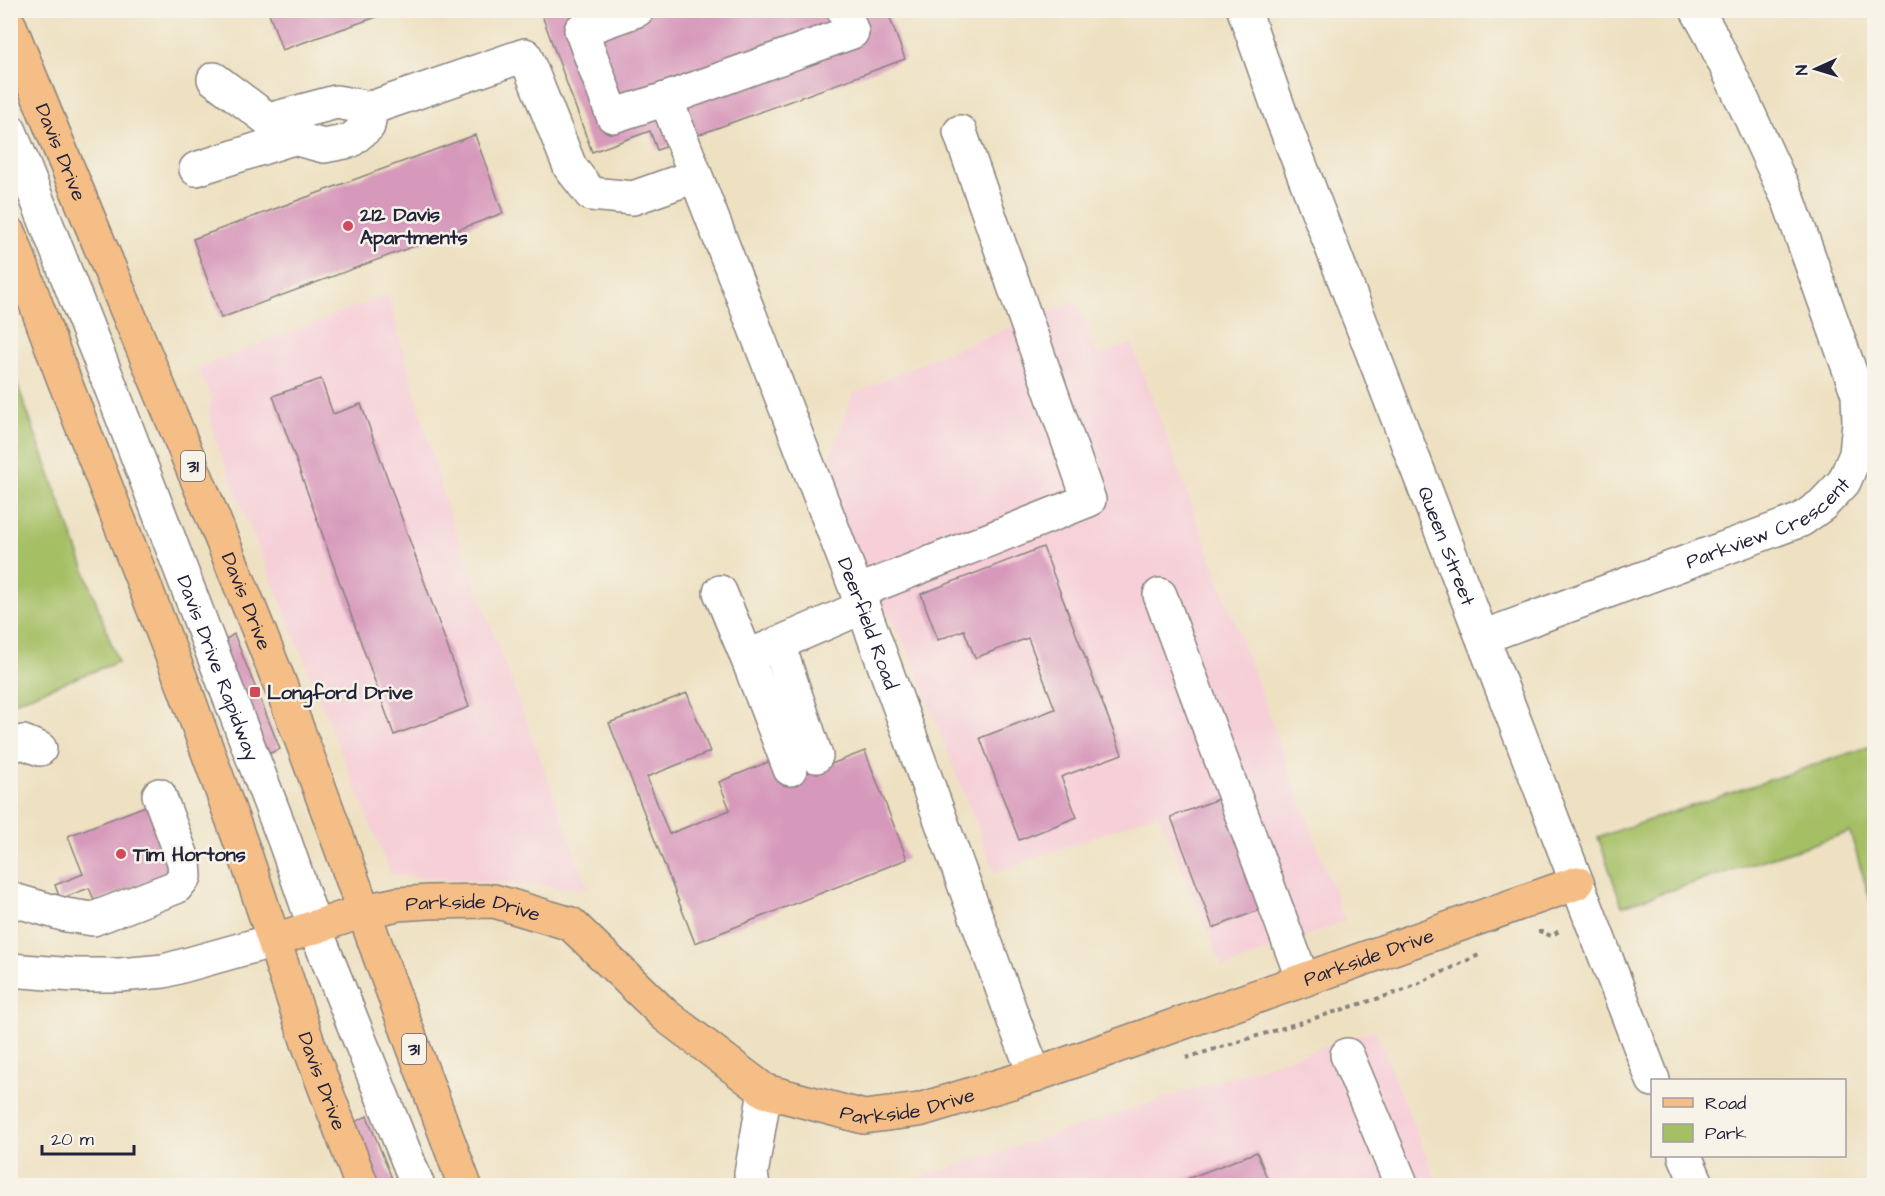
<svg xmlns="http://www.w3.org/2000/svg" width="1885" height="1196" font-family="'Architects Daughter',sans-serif">
	<style>
		.built { fill: #f6cfd8 }
		.green { fill: #a5bf65; stroke: #647050; stroke-width: 1.5 }
		.building { fill: #d799bb }
		.lines { fill: none; stroke-linecap: round; stroke-linejoin: round }
		.minor-casing { stroke: #88827e; stroke-width: 36 }
		.major-casing { stroke: #88827e; stroke-width: 36 }
		.path { stroke: #88827e; stroke-width: 4; stroke-dasharray: 4.5 4.5; stroke-linecap: butt }
		.minor { stroke: #fff; stroke-width: 33 }
		.major { stroke: #f5be86; stroke-width: 33 }
		.poi-dot { fill: #d1495b; stroke: #f7f3e8; stroke-width: 2 }
		.labels { text-anchor: middle; stroke-width: 5; stroke-linejoin: round; paint-order: stroke }
		.shield { fill: #f7f3e8; stroke: #62616f; stroke-width: 1.5 }
		.shield-label { font-size: 18px; font-weight: bold; fill: #22223b }
		.street-label { font-size: 20px; fill: #22223b; stroke: #f7f3e8 }
		.poi-label { font-size: 20px; font-weight: bold; fill: #22223b; stroke: #f7f3e8; text-anchor: start }
	</style>
	<rect width="100%" height="100%" fill="#f7f3e8"/>
	<filter id="ink" filterUnits="userSpaceOnUse"><feTurbulence type="fractalNoise" baseFrequency=".0167" numOctaves="2"/><feDisplacementMap in="SourceGraphic" scale="12" xChannelSelector="R" yChannelSelector="G"/><feConvolveMatrix kernelMatrix="1 2 1 2 8 2 1 2 1" color-interpolation-filters="sRGB"/></filter>
	<filter id="wash" filterUnits="userSpaceOnUse"><feTurbulence type="fractalNoise" baseFrequency=".008" numOctaves="4" result="noise"/><feDisplacementMap in="SourceGraphic" scale="24" xChannelSelector="R" yChannelSelector="G"/><feGaussianBlur stdDeviation="1.35" result="paint"/><feColorMatrix in="noise" values="0 0 0 0 0 0 0 0 0 0 0 0 0 0 0 0 0 1.4 0 .05"/><feComposite in="paint" operator="in"/></filter>
	<g filter="url(#wash)">
		<rect width="100%" height="100%" fill="#eee1c2"/>
		<g class="built">
			<polygon points="388,294 446,505 589,890 391,875 216,443 209,413 212,399 197,368"/>
			<polygon points="1077,301 1098,355 1132,343 1345,921 1223,968 1158,813 995,873 908,651 842,538 831,454 853,394 933,358"/>
			<polygon points="1375,1030 1438,1185 894,1186"/>
		</g>
		<g class="green">
			<polygon points="11,367 118,662 11,703 10,703"/>
			<polygon points="1874,745 1874,913 1850,832 1622,906 1598,837"/>
		</g>
		<g id="blocks">
			<g class="building">
				<polygon points="268,10 380,10 382,15 282,50"/>
				<polygon points="540,10 887,10 905,59 657,150 650,131 592,152"/>
				<polygon points="475,135 503,213 221,318 193,239"/>
				<polygon points="321,379 333,414 361,404 469,707 394,735 273,396"/>
				<polygon points="1043,547 1122,754 1061,777 1077,817 1019,840 980,738 1055,709 1028,638 975,658 964,630 938,640 921,594"/>
				<polygon points="234,634 280,749 261,757 217,645"/>
				<polygon points="687,693 710,752 647,777 669,834 730,810 719,782 773,760 782,783 865,751 907,859 695,943 609,723"/>
				<polygon points="1226,796 1267,907 1213,928 1171,817"/>
				<polygon points="148,805 173,872 95,902 89,888 60,899 55,885 83,874 68,836"/>
				<polygon points="367,1116 395,1186 378,1186 353,1123"/>
				<polygon points="1257,1152 1270,1186 1172,1186 1171,1185"/>
			</g>
		</g>
	</g>
	<g filter="url(#ink)">
		<use href="#blocks" fill-opacity="0" stroke="#88827e" stroke-width="1.5"/>
		<g class="lines">
			<g class="minor-casing">
				<g id="minor">
					<polyline points="637,10 581,30 613,116 666,99 852,32 844,10"/>
					<path id="s1" d="M 1244,10 L 1282,118 L 1653,1080"/>
					<polyline points="214,79 293,138 324,146 350,141 368,126 371,108 525,55 570,167 591,194 633,198 695,176"/>
					<path id="s2" d="M 666,99 L 863,607 L 1017,1029 L 1035,1075"/>
					<polyline points="269,120 336,102 371,108"/>
					<path id="s3" d="M 10,131 L 112,390 L 285,842 L 315,928 L 418,1186"/>
					<polyline points="196,169 293,138"/>
					<polyline points="720,592 747,657 863,607"/>
					<polyline points="857,592 1089,500 960,132"/>
					<polyline points="1160,595 1303,980"/>
					<path id="s4" d="M 1483,637 L 1801,520 L 1822,505 L 1844,482 L 1856,454 L 1859,422 L 1858,394 L 1789,201 L 1742,99 L 1712,37 L 1697,10"/>
					<polyline points="778,643 816,756"/>
					<polyline points="747,657 790,769"/>
					<polyline points="10,746 23,742 40,749"/>
					<polyline points="10,899 66,915 93,919 176,887 185,876 184,862 159,795"/>
					<polyline points="10,970 74,975 120,975 164,971 275,940"/>
					<polyline points="1347,1055 1402,1186"/>
					<polyline points="1685,1156 1698,1186"/>
					<polyline points="753,1186 751,1174 765,1091"/>
				</g>
			</g>
			<g class="major-casing">
				<g id="major">
					<path id="s5" d="M 10,26 C 99,249 196,469 283,692 C 318,780 348,868 380,957 C 408,1033 436,1109 465,1186"/>
					<path id="s6" d="M 10,234 L 61,372 L 185,689 L 246,857 L 308,1043 L 362,1186"/>
					<path id="s7" d="M 275,940 L 364,911 L 398,904 L 429,902 L 494,901 L 571,924 L 665,1015 L 765,1091 L 864,1117 L 919,1110 L 1035,1075 L 1577,883"/>
				</g>
			</g>
			<g class="path">
				<polyline points="1538,932 1542,932 1551,936 1561,930"/>
				<polyline points="1186,1058 1402,991 1481,954"/>
			</g>
			<use href="#minor" class="minor"/>
			<use href="#major" class="major"/>
		</g>
	</g>
	<g class="poi-dot">
		<circle cx="348" cy="226" r="6"/>
		<rect x="249" y="686" width="12" height="12" rx="3"/>
		<circle cx="121" cy="854" r="6"/>
	</g>
	<g class="labels">
		<g class="shield">
			<rect x="181" y="451" width="24" height="30" rx="4.5"/>
			<rect x="402" y="1034" width="24" height="30" rx="4.5"/>
		</g>
		<g class="shield-label">
			<text x="193" y="472">31</text>
			<text x="414" y="1055">31</text>
		</g>
		<g class="street-label">
			<text dy="7" stroke="none"><textPath href="#s5" startOffset="136">Davis Drive</textPath></text>
			<text dy="7" stroke="none"><textPath href="#s4" startOffset="308">Parkview Crescent</textPath></text>
			<text dy="7" stroke="none"><textPath href="#s1" startOffset="573">Queen Street</textPath></text>
			<text dy="7" stroke="none"><textPath href="#s5" startOffset="622">Davis Drive</textPath></text>
			<text dy="7" stroke="none"><textPath href="#s2" startOffset="562">Deerfield Road</textPath></text>
			<text dy="7" stroke="none"><textPath href="#s3" startOffset="576">Davis Drive Rapidway</textPath></text>
			<text dy="7" stroke="none"><textPath href="#s7" startOffset="204">Parkside Drive</textPath></text>
			<text dy="7" stroke="none"><textPath href="#s7" startOffset="1194">Parkside Drive</textPath></text>
			<text dy="7" stroke="none"><textPath href="#s6" startOffset="903">Davis Drive</textPath></text>
			<text dy="7" stroke="none"><textPath href="#s7" startOffset="708">Parkside Drive</textPath></text>
		</g>
		<g class="poi-label">
			<text x="360" y="221">212 Davis<tspan x="360" dy="23">Apartments</tspan></text>
			<text x="267" y="699">Longford Drive</text>
			<text x="133" y="861">Tim Hortons</text>
		</g>
	</g>
	<rect width="1885" height="1196" fill="none" stroke="#f7f3e8" stroke-width="36"/>
	<rect x="1651" y="1079" width="195" height="78" fill="#f7f3e8" stroke="#a29fa3" stroke-width="1.5"/>
	<rect x="1663" y="1098" width="30" height="9" fill="#f5be86" stroke="#a29fa3" stroke-width="1.5"/>
	<text x="1705" y="1109" font-size="18" fill="#22223b">Road</text>
	<rect x="1663" y="1124" width="30" height="18" fill="#a5bf65" stroke="#a29fa3" stroke-width="1.5"/>
	<text x="1705" y="1139" font-size="18" fill="#22223b">Park</text>
	<g transform="translate(1816 69) rotate(266)" stroke="#f7f3e8" stroke-width="4.5" paint-order="stroke">
	<path d="M0-4.5L10 22L0 15L-10 22Z" fill="#22223b"/>
	<text y="-9" font-size="16" font-weight="bold" text-anchor="middle" fill="#22223b">N</text>
	</g>
	<path d="M42 1145v9h92v-9" fill="none" stroke="#22223b" stroke-width="3"/>
	<text x="51" y="1145" font-size="18" fill="#22223b" stroke="#f7f3e8" stroke-width="4.5" paint-order="stroke">20 m</text>
</svg>
